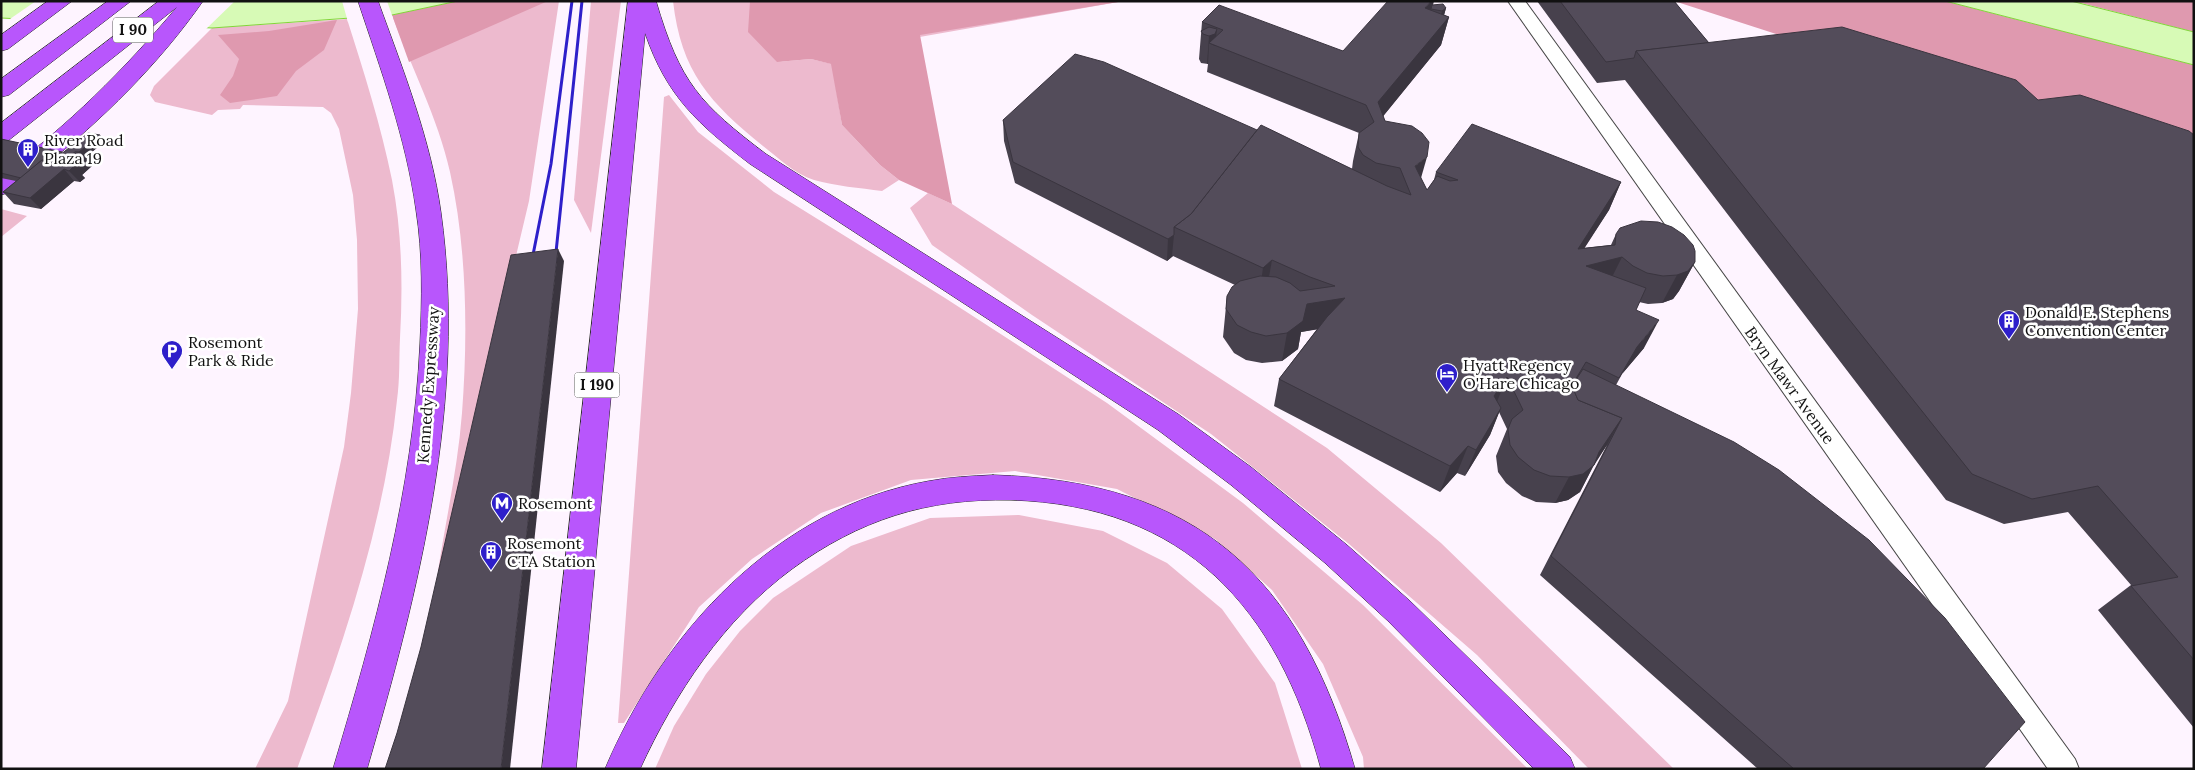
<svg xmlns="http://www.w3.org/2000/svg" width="2195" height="770" font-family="Lora,serif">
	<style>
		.green { fill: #edbace }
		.forest { fill: #df99af }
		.water { fill: #d7fab6; stroke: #81d538 }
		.pier { fill: #fef4ff }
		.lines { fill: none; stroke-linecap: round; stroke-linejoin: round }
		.minor-casing { stroke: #444; stroke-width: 2 }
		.motorway-casing { stroke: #222; stroke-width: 1 }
		.minor { fill: #fff; fill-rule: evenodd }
		.motorway { fill: #b856fc; fill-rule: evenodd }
		.rail { stroke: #2e1fca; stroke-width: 3 }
		.wall { fill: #47414d }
		.shaded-wall { fill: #3a353f }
		.building { fill: #534c5a; stroke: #3a353f }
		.labels { text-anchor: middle; stroke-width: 5; stroke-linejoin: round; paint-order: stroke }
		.shield { fill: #fff; stroke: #585858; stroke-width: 1 }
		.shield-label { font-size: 15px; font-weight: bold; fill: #111 }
		.poi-label { font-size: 16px; fill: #111; stroke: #fff; text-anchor: start }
		.street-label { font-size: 16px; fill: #111; stroke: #fff }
	</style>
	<rect width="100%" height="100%" fill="#fef4ff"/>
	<g class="green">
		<path d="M 458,1 L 559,1 L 529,201 L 440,577 L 438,571 C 446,519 458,466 462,413 C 468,336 467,248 450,172 C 438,118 411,67 392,15 Z"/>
		<polygon points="591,1 621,1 591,233 574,200"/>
		<path d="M 673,1 L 1124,1 L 777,62 L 811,59 L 832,64 L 842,125 L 880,165 L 899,180 L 882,191 C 860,188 835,186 814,180 C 794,174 779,158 763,146 C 710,103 681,72 673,1 Z"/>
		<path d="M 347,19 C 364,72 381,126 392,180 C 402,232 403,285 400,338 C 399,358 400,379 397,400 C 384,527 341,650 297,769 L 255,769 L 288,701 L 344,447 L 351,393 L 358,309 L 357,240 L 353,195 L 339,129 L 331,113 L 323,107 L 243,105 L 240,109 L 218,110 L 212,115 L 155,102 L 150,95 L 154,86 L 212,28 Z"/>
		<polygon points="669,95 698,132 774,192 945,298 1107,403 1243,503 1363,605 1528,769 1364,769 1363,757 1323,664 1272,590 1215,539 1117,489 1015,471 911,480 821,513 752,559 699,607 624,723 618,723 664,97"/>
		<polygon points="928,193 952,204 1327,448 1441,543 1674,769 1589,769 1477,655 1349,544 1211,434 1032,315 932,245 910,208"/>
		<polygon points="1,209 27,216 1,237"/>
		<polygon points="1019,515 1103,531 1167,563 1222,609 1275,683 1302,769 655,769 674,726 706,674 740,631 773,598 851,546 930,518"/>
	</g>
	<g class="forest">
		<polygon points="458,1 548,1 409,62 392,15"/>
		<polygon points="750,1 1124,1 920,35 952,204 899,180 880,165 842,125 831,64 811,59 777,62 748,32"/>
		<polygon points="1674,1 1945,1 2194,65 2194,159 2173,162"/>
		<polygon points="2071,1 2194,1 2194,32 2085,4"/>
		<polygon points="337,20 324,50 296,71 277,96 230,103 220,95 233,76 239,59 218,35 269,31"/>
	</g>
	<g class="water">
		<polygon points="1,1 458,1 392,15 212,28 1,18"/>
		<polygon points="1945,1 2071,1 2194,32 2194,65"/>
	</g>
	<g class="pier">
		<polygon points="36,1 235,1 205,30 7,21"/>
		<polygon points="342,1 387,1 393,18 348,22"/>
	</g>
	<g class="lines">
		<g class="minor-casing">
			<polygon id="minor" points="1508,1 1525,1 2075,759 2079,769 2048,769"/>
		</g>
		<g class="motorway-casing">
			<g id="motorway">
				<polygon points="48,1 72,1 8,49 1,51 1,35"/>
				<polygon points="108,1 131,1 9,95 1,97 1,79"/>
				<path d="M 159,1 L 203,1 C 159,64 102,120 42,168 C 29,177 17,191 1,195 L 1,175 C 68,126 124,70 177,7 L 9,140 L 1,142 L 1,123 Z"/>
				<path d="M 358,1 L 378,1 C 403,70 431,140 441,213 C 467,401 419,590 367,769 L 333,769 C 375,629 413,491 420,344 C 422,300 423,254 416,210 C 406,138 381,70 358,1 Z"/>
				<path d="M 628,1 L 656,1 C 680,83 700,104 766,154 L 1178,414 L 1251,467 L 1347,545 L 1410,601 L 1570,757 L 1575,769 L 1534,769 L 1388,621 L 1325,563 L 1231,485 L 1158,430 L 750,164 C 698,124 667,97 645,33 L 576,769 L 542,769 Z"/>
				<path d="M 993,475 C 1197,481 1300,576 1355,769 L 1321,769 C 1278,608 1185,505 1011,500 C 927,498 859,520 792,569 C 724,619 675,693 640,769 L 605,769 C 663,632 776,508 929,481 C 950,477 971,476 993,475 Z"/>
			</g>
		</g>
		<use href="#minor" class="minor"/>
		<use href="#motorway" class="motorway"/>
		<g class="rail">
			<polyline points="555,262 582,1"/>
			<polyline points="531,265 551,164 572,1"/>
		</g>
	</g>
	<g class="wall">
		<polygon points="1537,1 1674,1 1709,43 2038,100 2194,135 2194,728 2098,610 2131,585 2068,512 2004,524 1946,500 1625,80 1597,83"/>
		<polygon points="1433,5 1446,8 1444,15 1449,17 1441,45 1383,116 1385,121 1421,178 1427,190 1434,180 1436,172 1621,182 1609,210 1584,248 1611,245 1616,234 1695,262 1679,291 1673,299 1662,303 1648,304 1639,302 1636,310 1644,348 1622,374 1616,385 1983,769 1758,769 1540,575 1607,445 1595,462 1580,492 1568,500 1555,503 1536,502 1522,496 1506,483 1498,472 1496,456 1507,429 1499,412 1490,435 1465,476 1457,473 1440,492 1274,406 1279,379 1317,329 1301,332 1298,349 1282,361 1262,363 1246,360 1234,353 1223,337 1227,296 1235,285 1173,256 1167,261 1015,183 1004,141 1003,120 1257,130 1352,169 1353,161 1359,133 1207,72 1208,64 1201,63 1199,59 1202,22 1343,51"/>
		<polygon points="100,135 105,141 86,157 93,165 82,175 85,178 80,182 74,181 41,209 14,204 3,192 16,181 1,178 1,139 63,153"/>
	</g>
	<g class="shaded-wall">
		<polygon points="1431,1 1434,1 1432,9 1431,9 1426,27 1425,8"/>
		<polygon points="1446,8 1441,26 1449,17 1441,45 1372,130 1378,102 1437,31 1442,11"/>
		<polygon points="1217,29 1215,46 1209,43 1208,64 1207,64 1209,36"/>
		<polygon points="100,135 105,141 86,157 93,165 82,175 85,178 80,182 69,171 64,169 74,181 41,209 30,198 59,169"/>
		<polygon points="62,152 67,158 27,179"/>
		<polygon points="1427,157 1419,185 1415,166"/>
		<polygon points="1621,182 1609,210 1566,277 1578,249"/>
		<polygon points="1174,235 1172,255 1173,256 1167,261 1168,239"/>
		<polygon points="558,249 564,261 510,769 501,769"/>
		<polygon points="1622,257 1608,285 1586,266"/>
		<polygon points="1272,260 1267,288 1259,296 1263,268"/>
		<polygon points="1695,262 1679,291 1673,299 1662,303 1677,275"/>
		<polygon points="1345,298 1338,326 1301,332 1298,349 1282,361 1287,333 1307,304"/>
		<polygon points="1659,320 1644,348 1622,374 1605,405 1637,347"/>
		<polygon points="1507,377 1496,404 1494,396"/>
		<polygon points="1501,408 1490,435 1465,476 1476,450"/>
		<polygon points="1622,418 1607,445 1593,467 1594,465 1580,492 1568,500 1555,503 1569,477 1599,452"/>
		<polygon points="1468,446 1457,473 1440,492 1450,466"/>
	</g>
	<g class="building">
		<polygon points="1388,1 1431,1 1425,8 1449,17 1378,102 1385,121 1412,126 1422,133 1429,142 1427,157 1415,166 1427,190 1437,176 1450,181 1458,180 1436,172 1472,124 1621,182 1578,249 1615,245 1616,234 1620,228 1641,221 1658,222 1672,227 1684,235 1693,245 1695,251 1695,262 1688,271 1677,275 1663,276 1647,273 1633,266 1622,257 1586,266 1646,288 1636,310 1659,320 1637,347 1619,378 1586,362 1572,385 1578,400 1622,418 1599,452 1594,465 1583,474 1569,477 1550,476 1534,470 1518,457 1510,445 1508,429 1512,419 1523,410 1507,377 1494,396 1501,408 1476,450 1468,446 1450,466 1279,379 1327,317 1345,298 1307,304 1303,321 1287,333 1266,336 1251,332 1237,325 1226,309 1227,296 1232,287 1240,281 1260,276 1276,277 1290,283 1300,291 1335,286 1310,277 1272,260 1263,268 1174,227 1191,214 1261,125 1387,186 1411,195 1400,168 1376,163 1363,155 1358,147 1359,133 1374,122 1366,105 1209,43 1223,30 1202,22 1219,5 1343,51"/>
		<polygon points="1560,1 1674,1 1709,43 1636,51 1634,58 1606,62"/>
		<polygon points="1443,4 1446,8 1442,11 1431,9 1432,5"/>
		<polygon points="1209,27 1217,29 1215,34 1209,36 1203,34 1201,31"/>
		<polygon points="1842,27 2016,80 2038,100 2080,95 2189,131 2194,135 2194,660 2131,586 2178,577 2098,486 2032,499 1972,474 1636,51"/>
		<polygon points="1075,54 1104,62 1257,130 1191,214 1174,227 1174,235 1168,239 1013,162 1003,120"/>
		<polygon points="88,133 100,135 79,152 75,152 70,156 64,155 54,163 51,162"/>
		<polygon points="1,139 62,152 49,162 42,160 21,178 1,173"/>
		<polygon points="75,152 83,153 69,165 74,166 69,171 64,169 30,198 3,192 42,160 54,163 64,155 70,156"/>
		<polygon points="558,249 501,769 385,769 397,733 421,647 511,255"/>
		<polygon points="1583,369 1734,442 1779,470 1869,540 1945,618 2025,722 1983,769 1794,769 1551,556 1622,418 1578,400 1572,386"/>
	</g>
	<defs>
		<g id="building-pin" transform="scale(1.125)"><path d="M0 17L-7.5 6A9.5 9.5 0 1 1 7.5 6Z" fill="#2e1fca" stroke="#fff"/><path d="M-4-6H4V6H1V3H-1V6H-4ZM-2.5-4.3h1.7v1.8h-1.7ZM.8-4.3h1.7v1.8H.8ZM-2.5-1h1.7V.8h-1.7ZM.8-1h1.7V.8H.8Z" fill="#fff"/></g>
		<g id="parking-pin" transform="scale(1.125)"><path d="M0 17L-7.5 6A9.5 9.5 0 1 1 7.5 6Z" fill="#2e1fca" stroke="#fff"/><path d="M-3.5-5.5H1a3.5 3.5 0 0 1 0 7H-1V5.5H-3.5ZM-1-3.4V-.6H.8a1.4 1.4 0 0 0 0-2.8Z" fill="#fff"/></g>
		<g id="hotel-pin" transform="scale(1.125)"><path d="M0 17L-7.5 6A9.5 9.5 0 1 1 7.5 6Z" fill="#2e1fca" stroke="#fff"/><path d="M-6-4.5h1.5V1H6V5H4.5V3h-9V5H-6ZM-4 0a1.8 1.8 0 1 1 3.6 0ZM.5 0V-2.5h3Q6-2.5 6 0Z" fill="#fff"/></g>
		<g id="metro-pin" transform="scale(1.125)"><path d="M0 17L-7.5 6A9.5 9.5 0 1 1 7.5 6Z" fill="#2e1fca" stroke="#fff"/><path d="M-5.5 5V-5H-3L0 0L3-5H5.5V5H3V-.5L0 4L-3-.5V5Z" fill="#fff"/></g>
	</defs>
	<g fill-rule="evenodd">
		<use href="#building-pin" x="28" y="149"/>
		<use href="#building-pin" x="2009" y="321"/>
		<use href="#parking-pin" x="172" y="351"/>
		<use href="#hotel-pin" x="1447" y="374"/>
		<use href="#metro-pin" x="502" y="503"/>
		<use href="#building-pin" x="491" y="552"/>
	</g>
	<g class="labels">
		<g class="shield">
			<rect x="113" y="17.5" width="40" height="25" rx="4"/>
			<rect x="574.5" y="372.5" width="45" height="25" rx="4"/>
		</g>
		<g class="shield-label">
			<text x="133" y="35">I 90</text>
			<text x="597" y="390">I 190</text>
		</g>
		<g class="poi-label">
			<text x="44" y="146">River Road<tspan x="44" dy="18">Plaza 19</tspan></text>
			<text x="2025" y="318">Donald E. Stephens<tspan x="2025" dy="18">Convention Center</tspan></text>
			<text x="188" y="348">Rosemont<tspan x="188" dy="18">Park &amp; Ride</tspan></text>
			<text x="1463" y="371">Hyatt Regency<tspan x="1463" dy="18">O'Hare Chicago</tspan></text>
			<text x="518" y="509">Rosemont</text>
			<text x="507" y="549">Rosemont<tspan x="507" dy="18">CTA Station</tspan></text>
		</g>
		<g class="street-label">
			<text transform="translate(428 385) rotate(-86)" y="6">Kennedy Expressway</text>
			<text transform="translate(1790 385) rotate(54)" y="6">Bryn Mawr Avenue</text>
		</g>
	</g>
	<rect width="2195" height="770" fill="none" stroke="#111111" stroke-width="5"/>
</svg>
